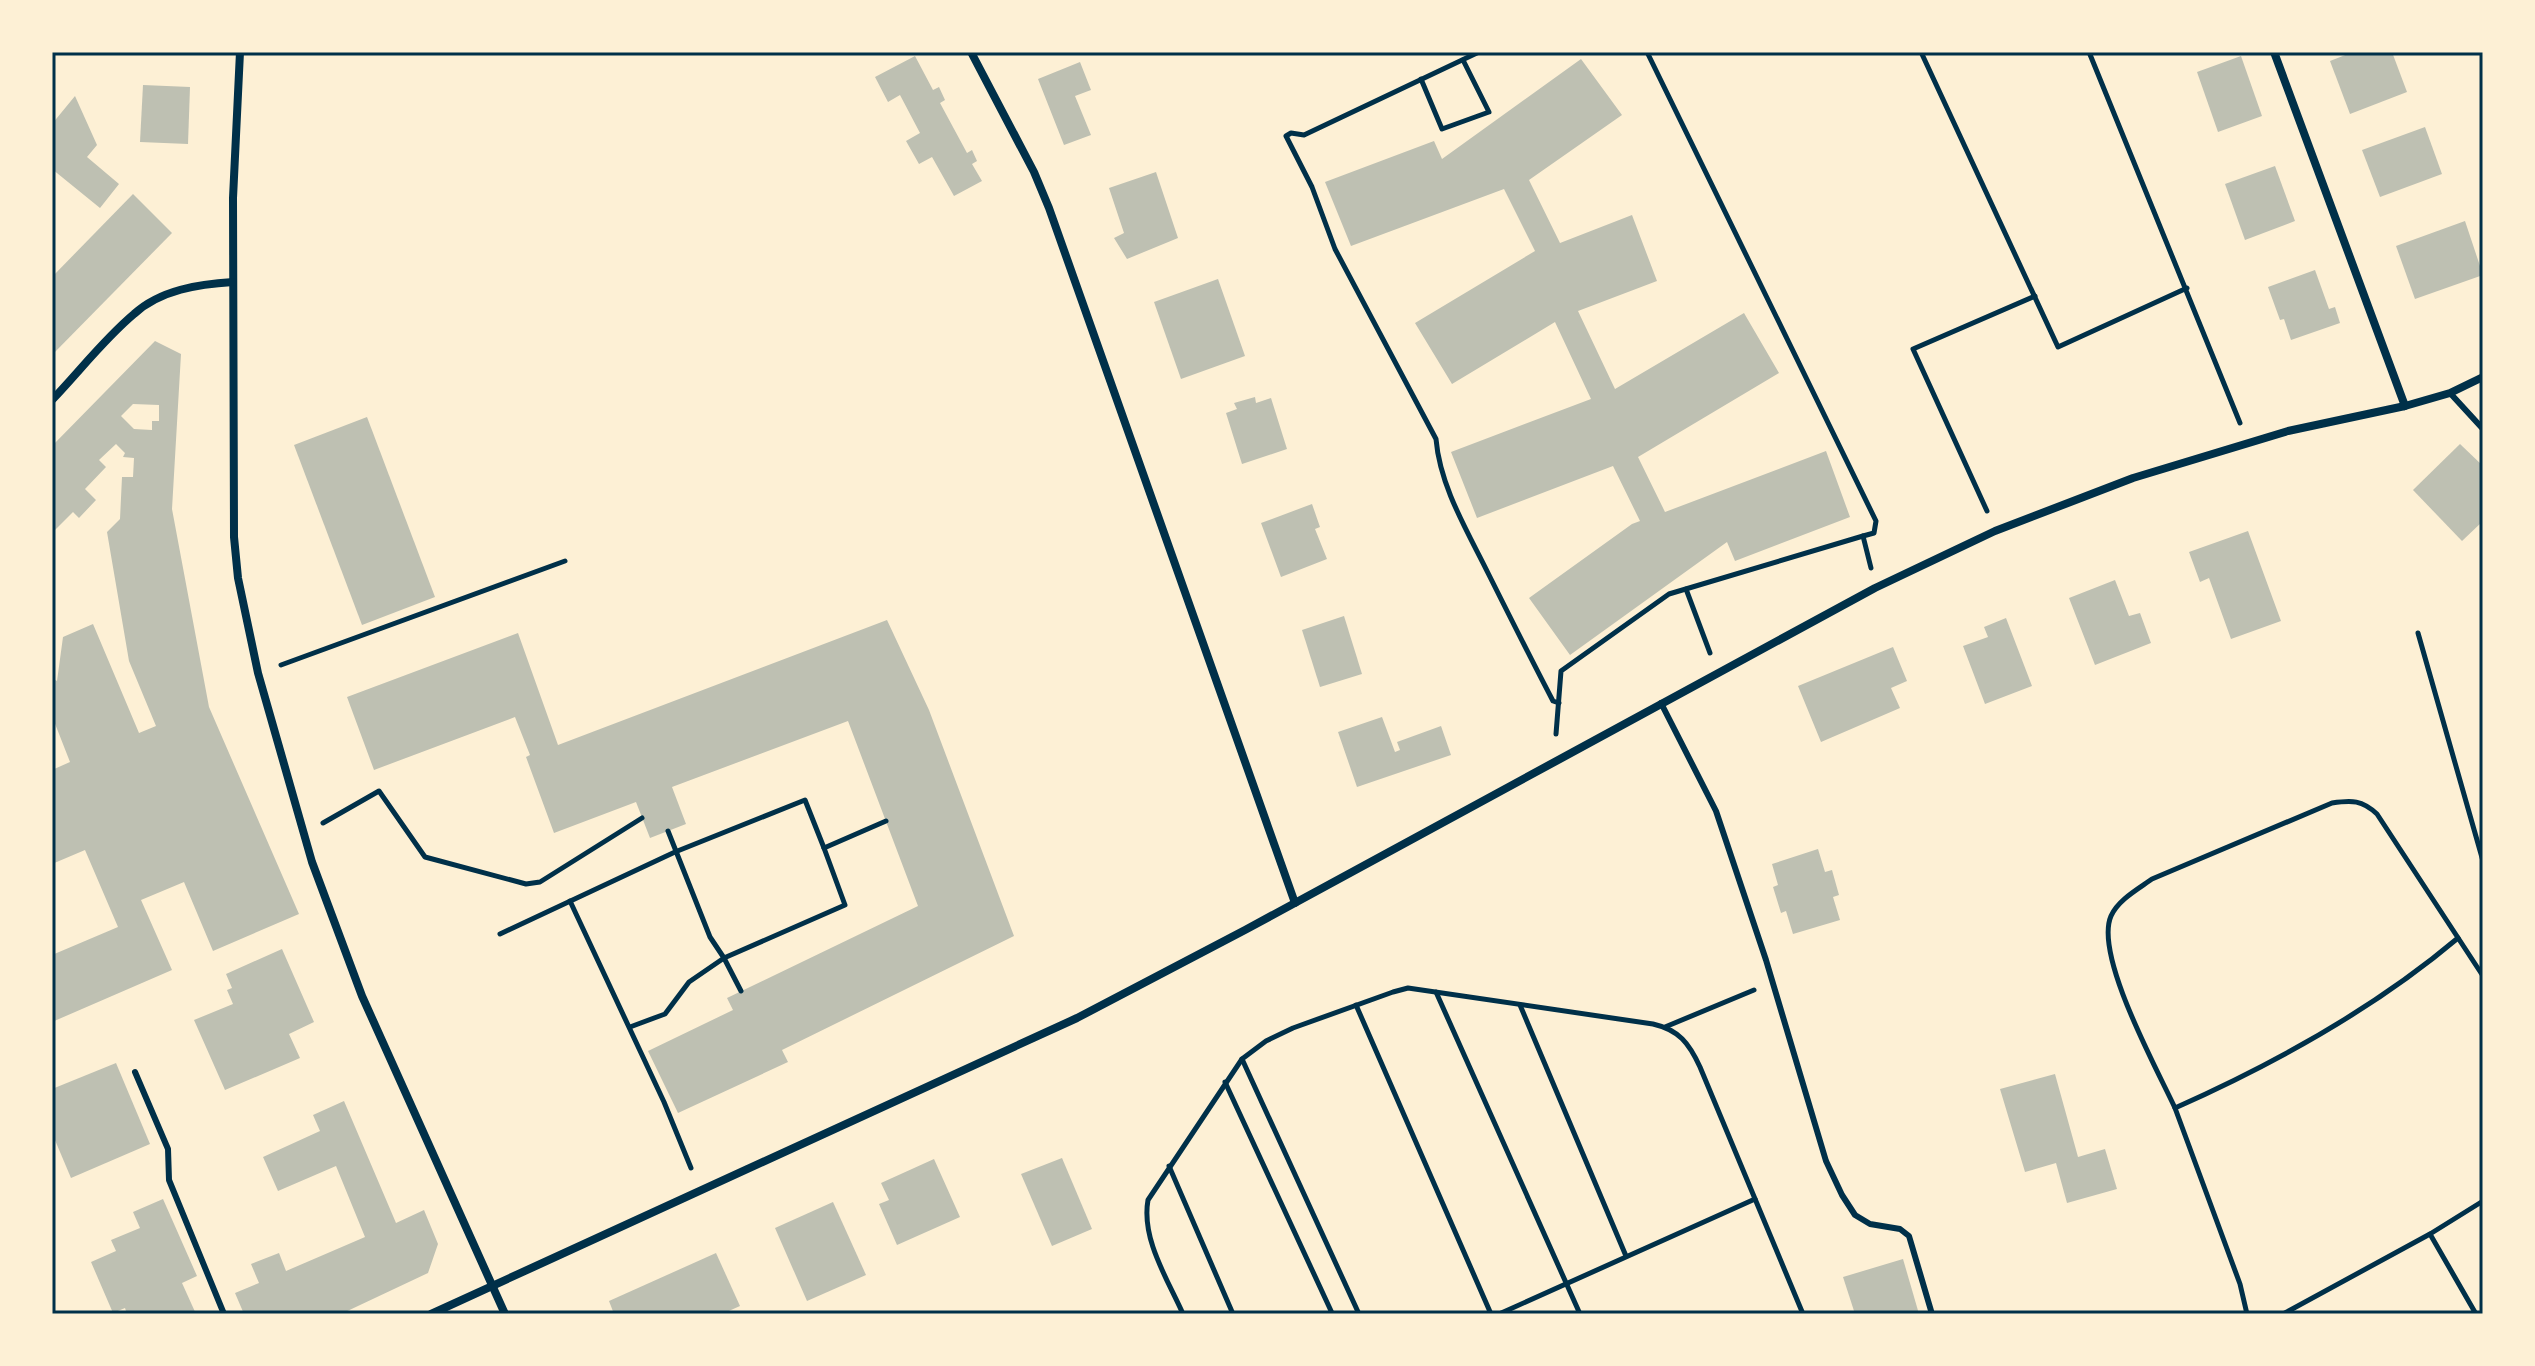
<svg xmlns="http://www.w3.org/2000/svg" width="2535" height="1366" font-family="Roboto,sans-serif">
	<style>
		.building { fill: #bec0b2; fill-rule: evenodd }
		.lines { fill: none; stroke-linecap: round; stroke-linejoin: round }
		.path { stroke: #003049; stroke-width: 5 }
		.service { stroke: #003049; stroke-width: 6 }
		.minor { stroke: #003049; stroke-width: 8 }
		.neatline { fill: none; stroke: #003049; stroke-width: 3 }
	</style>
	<rect width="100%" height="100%" fill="#fdf0d5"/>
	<g class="building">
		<polygon points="2353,52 2392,52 2407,92 2350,114 2330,61"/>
		<polygon points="915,56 933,90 939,87 945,100 940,103 967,153 972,150 977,161 972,164 982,181 954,196 932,157 919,164 906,141 920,133 900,95 888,102 875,77"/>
		<polygon points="2241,56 2262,116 2218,132 2197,72"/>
		<polygon points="1581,59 1622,115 1529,180 1560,243 1632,215 1657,281 1578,311 1615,389 1744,313 1779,373 1638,457 1665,512 1826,451 1850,517 1735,561 1727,542 1570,655 1529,598 1632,524 1640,521 1613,466 1477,518 1451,452 1591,399 1555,322 1452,384 1415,323 1535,251 1504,189 1351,246 1325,182 1434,141 1442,159"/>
		<polygon points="1080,62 1091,90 1075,96 1091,135 1064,145 1038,79"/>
		<polygon points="143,85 190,87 188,144 140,142"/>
		<polygon points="75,96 97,145 87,157 119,184 100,208 52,169 52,124"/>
		<polygon points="2425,127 2442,174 2380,197 2362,150"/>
		<polygon points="2275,166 2295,221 2245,240 2225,184"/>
		<polygon points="1156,172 1178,238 1127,259 1114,238 1124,233 1109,188"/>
		<polygon points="133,194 172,233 52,355 52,277"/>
		<polygon points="2465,221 2483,275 2415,299 2396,246"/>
		<polygon points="2315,270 2329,309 2335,307 2340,323 2291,340 2284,319 2280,320 2268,287"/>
		<polygon points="1218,279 1245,356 1181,379 1154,302"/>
		<path d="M 155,341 L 181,354 L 172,509 L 209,707 L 299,914 L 213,951 L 184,882 L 141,900 L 172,970 L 52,1022 L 52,955 L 118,927 L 85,850 L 52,864 L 52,770 L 70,762 L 52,716 L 52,678 L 57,681 L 63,637 L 93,624 L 139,733 L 156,726 L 129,661 L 107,532 L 120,519 L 122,477 L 133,477 L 134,458 L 123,457 L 125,453 L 116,444 L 99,460 L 106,467 L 85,489 L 96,500 L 79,518 L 73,512 L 54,531 L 52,446 ZM 133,404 L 159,405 L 159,421 L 152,421 L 152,430 L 134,429 L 121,416 Z"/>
		<polygon points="1255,397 1256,403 1271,398 1287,449 1242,464 1226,413 1237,409 1234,403"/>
		<polygon points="367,417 435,597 362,625 294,445"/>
		<polygon points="2460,444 2483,466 2483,521 2462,541 2413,490"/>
		<polygon points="1312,504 1320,527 1315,529 1327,559 1281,577 1261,523"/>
		<polygon points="2248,531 2281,621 2231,639 2209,578 2200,582 2189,552"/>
		<polygon points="2115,580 2129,616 2140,613 2151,643 2095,665 2069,598"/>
		<polygon points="1344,616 1362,674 1320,687 1302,630"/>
		<polygon points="2006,618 2032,686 1985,704 1963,646 1988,637 1984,627"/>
		<polygon points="887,620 929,710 1014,936 782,1050 788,1062 678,1113 648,1051 733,1010 727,998 918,906 848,721 672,787 686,824 650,838 636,802 554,833 526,757 530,755 515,717 374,770 347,697 518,633 558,745"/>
		<polygon points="1893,647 1907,681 1891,688 1900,708 1821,742 1798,686"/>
		<polygon points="1382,717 1395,752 1400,750 1397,742 1441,726 1451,755 1357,787 1338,732"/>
		<polygon points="1818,849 1825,872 1832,870 1839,895 1833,897 1840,920 1793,934 1786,911 1781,913 1773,887 1778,885 1772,864"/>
		<polygon points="282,949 314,1022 289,1034 300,1058 225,1090 194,1020 233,1004 227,990 232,988 226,974"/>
		<polygon points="116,1063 150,1144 71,1178 52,1133 52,1089"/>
		<polygon points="2055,1074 2078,1157 2105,1149 2117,1189 2067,1203 2056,1163 2025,1172 2000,1089"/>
		<polygon points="344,1101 396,1223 424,1210 438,1244 428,1273 341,1314 244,1314 235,1293 259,1283 251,1264 279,1253 286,1271 365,1237 336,1166 278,1191 263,1157 320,1131 313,1115"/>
		<polygon points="1062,1158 1092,1229 1052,1246 1021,1174"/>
		<polygon points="934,1159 960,1217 897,1245 879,1204 889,1200 881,1183"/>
		<polygon points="163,1199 197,1276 182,1283 196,1314 127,1314 125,1308 113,1313 91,1262 116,1251 111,1240 140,1228 133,1212"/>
		<polygon points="833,1202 866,1275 807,1301 775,1228"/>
		<polygon points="716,1253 740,1306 722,1314 614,1314 609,1301"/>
		<polygon points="1903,1259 1919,1314 1855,1314 1843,1277"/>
	</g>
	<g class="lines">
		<g class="path">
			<path d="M 1479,52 L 1304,135 L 1291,133 L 1286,136 L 1312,187 L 1335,249 L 1436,439 C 1440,487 1468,532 1489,575 C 1510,617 1531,659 1553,701 L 1559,703"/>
			<polyline points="1647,52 1876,521 1874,533 1863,536 1871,568"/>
			<polyline points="1921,52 2058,347 2187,288"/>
			<polyline points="2089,52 2240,423"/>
			<polyline points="1421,79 1442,129 1489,112 1463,60"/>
			<polyline points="1987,511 1913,349 2035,296"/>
			<polyline points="1686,589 1710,653"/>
			<polyline points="2418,633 2483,861"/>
			<polyline points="281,665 565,561"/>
			<polyline points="1556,734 1561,671 1669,594 1863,536"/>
			<polyline points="323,823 379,791 425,857 526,884 540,882 642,818"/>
			<polyline points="668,831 710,937 724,958 741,991"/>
			<polyline points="570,901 664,1102 691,1168"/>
			<polyline points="500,934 675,852 805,800 824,848 886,821"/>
			<polyline points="1436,992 1580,1314"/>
			<polyline points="1356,1005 1491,1314"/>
			<polyline points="1520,1005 1626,1256"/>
			<polyline points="630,1027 665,1014 689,982 724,958 845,905 824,848"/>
			<polyline points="1665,1027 1754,990"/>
			<polyline points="1242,1059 1359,1314"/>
			<polyline points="1225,1082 1332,1313"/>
			<path d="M 2175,1108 C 2157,1069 2094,955 2111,916 C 2118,900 2138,889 2152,879 L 2332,803 C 2352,800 2362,800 2377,814 L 2483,976"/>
			<polyline points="1169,1166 1233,1314"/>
			<polyline points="2430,1234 2483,1201"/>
			<path d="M 1183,1314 C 1168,1280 1141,1239 1148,1200 L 1242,1059 L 1266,1041 L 1293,1028 L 1393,992 L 1408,988 L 1653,1024 C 1679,1030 1689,1043 1700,1067 L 1803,1314"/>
			<polyline points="1499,1314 1755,1199"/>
			<path d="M 2247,1314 L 2240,1284 L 2175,1108 C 2274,1064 2375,1008 2458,938"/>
			<polyline points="2283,1314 2430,1234 2476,1314"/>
		</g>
		<g class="service">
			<polyline points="2450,393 2483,429"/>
			<polyline points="1661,703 1716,811 1766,960 1826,1161 1842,1195 1855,1215 1870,1224 1900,1229 1909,1236 1932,1314"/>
			<polyline points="135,1072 168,1149 169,1180 224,1314"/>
		</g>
		<g class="minor">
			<polyline points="240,52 233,198 234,537 238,578 258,673 312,862 362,996 505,1314"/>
			<polyline points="971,52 1034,172 1049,208 1295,903"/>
			<polyline points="2274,52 2405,406"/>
			<path d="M 52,400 C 79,372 104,339 134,314 C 160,290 199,284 233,282"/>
			<polyline points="431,1314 1077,1018 1245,930 1875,588 1995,531 2133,478 2288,431 2405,406 2450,393 2483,377"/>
		</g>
	</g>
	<rect width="2535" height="1366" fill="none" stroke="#fdf0d5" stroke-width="108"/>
	<rect x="54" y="54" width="2427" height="1258" class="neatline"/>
</svg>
